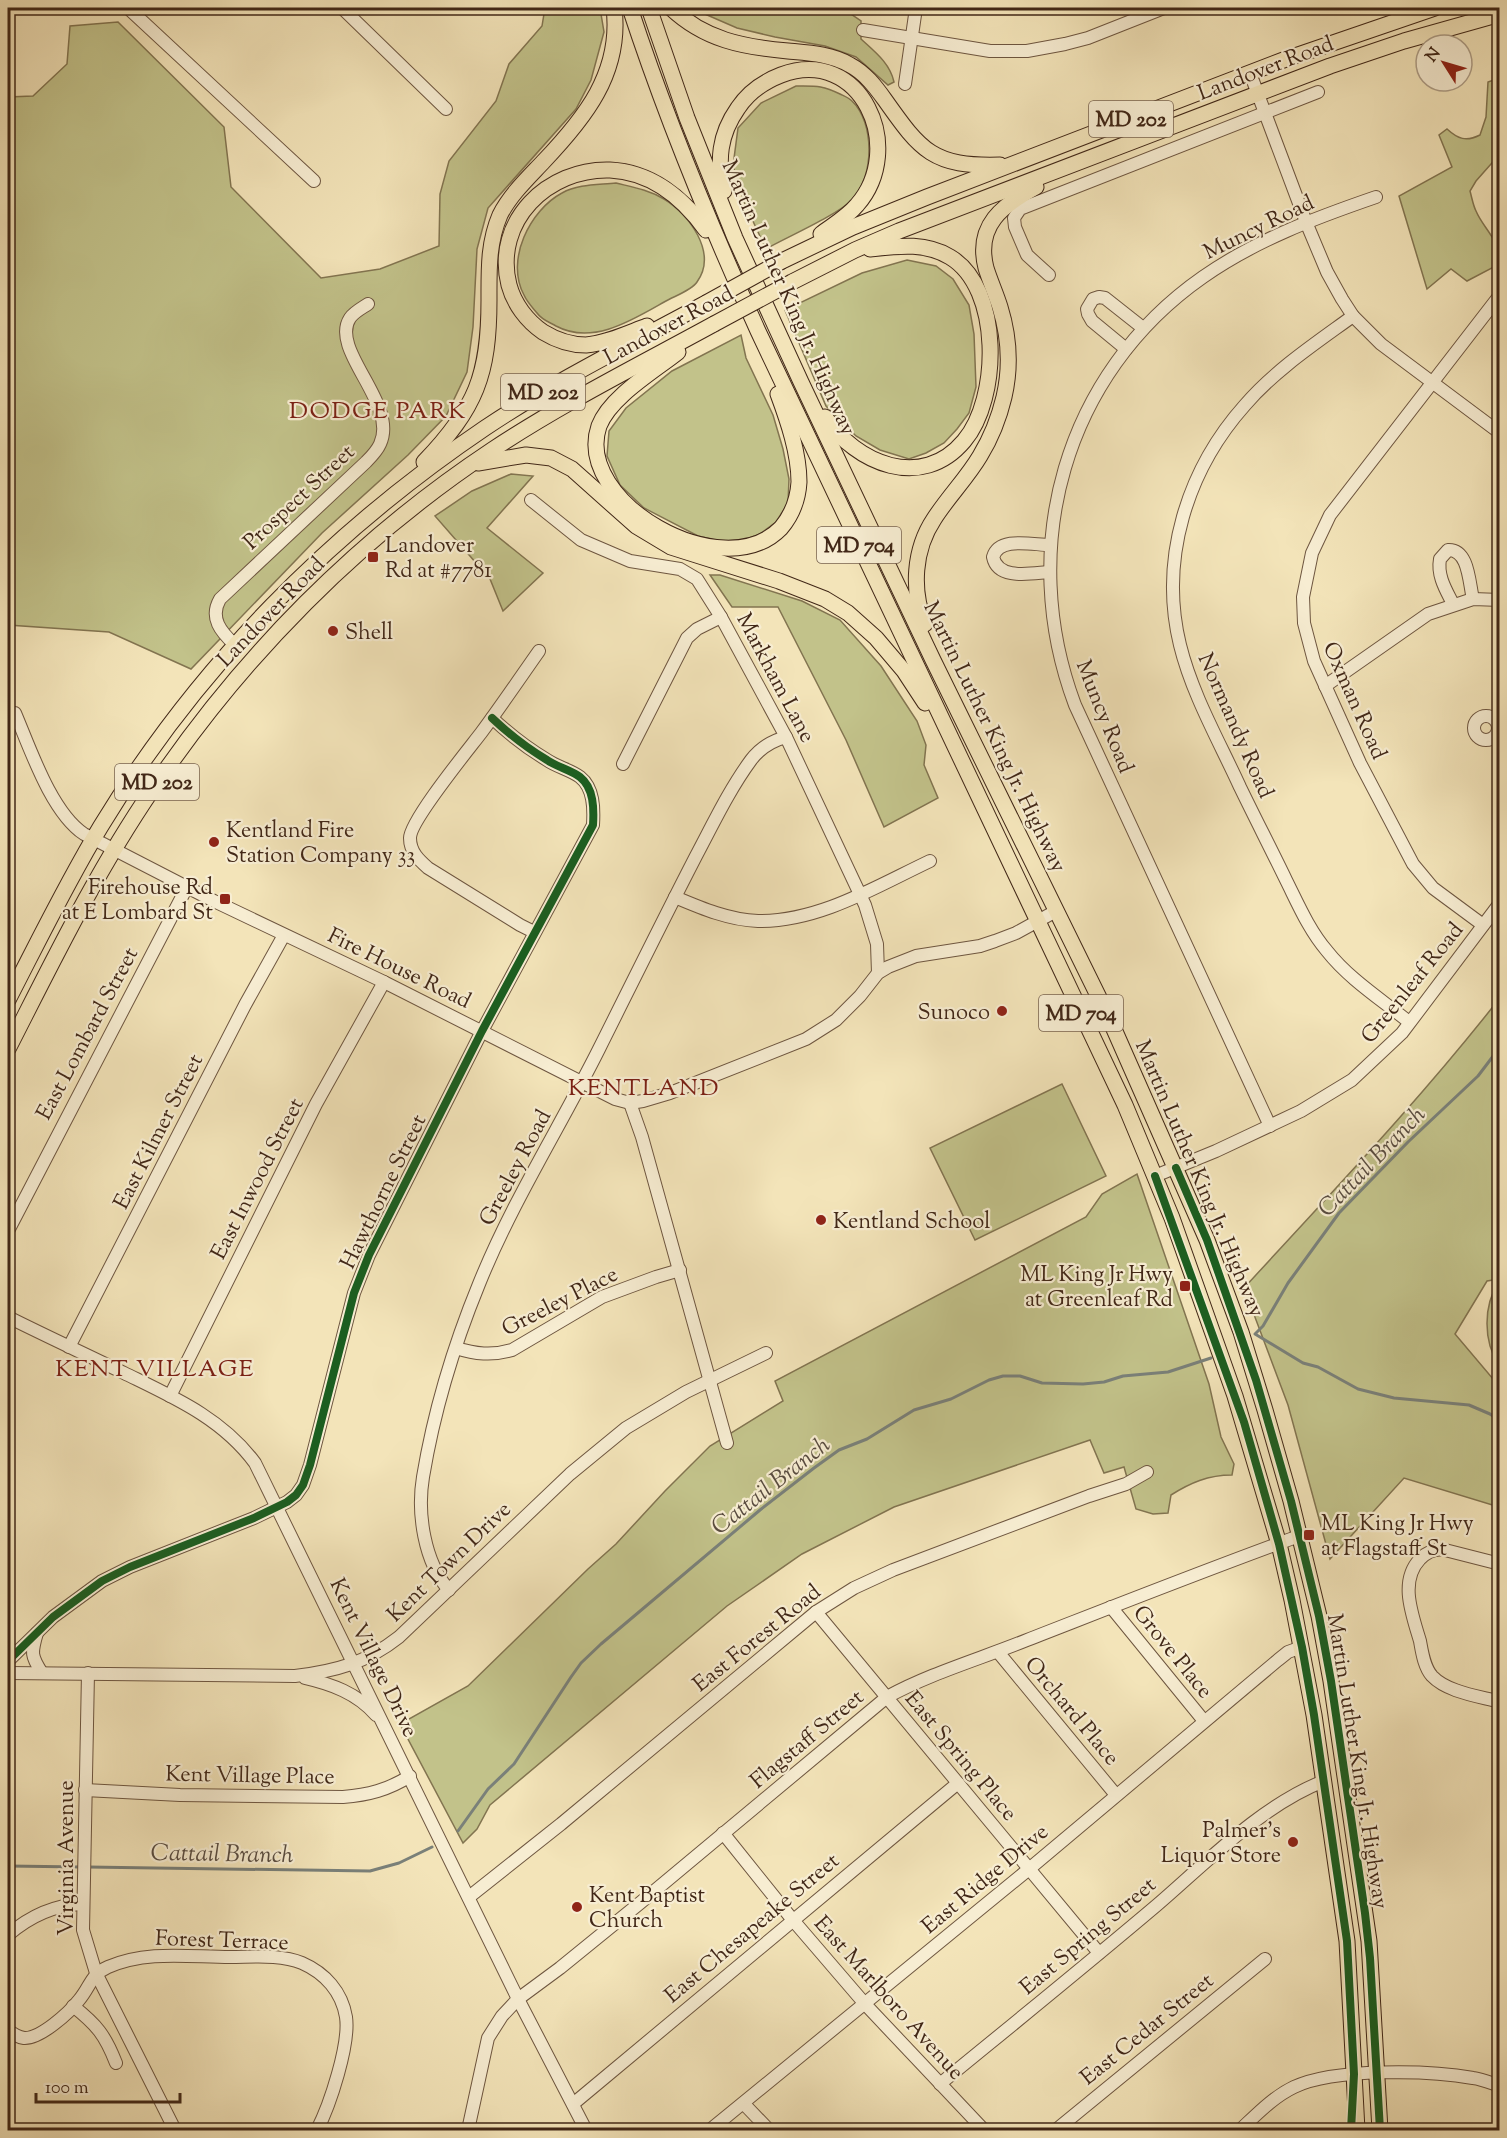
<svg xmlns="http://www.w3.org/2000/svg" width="1507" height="2138" font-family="'Sorts Mill Goudy',serif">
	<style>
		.green { fill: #c2c28a; stroke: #827450; stroke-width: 1.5 }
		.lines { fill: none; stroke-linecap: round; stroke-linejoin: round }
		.stream { stroke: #7a8079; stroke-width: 3 }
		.minor-casing { stroke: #6e5640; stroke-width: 14 }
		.major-casing { stroke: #412717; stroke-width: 17 }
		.minor { stroke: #f7edd2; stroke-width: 12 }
		.major { stroke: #f3e4b9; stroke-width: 15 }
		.major-bridge-casing { stroke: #412717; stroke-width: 17; stroke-linecap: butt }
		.major-bridge { stroke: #f3e4b9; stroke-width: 15 }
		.cycleway-casing { stroke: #f7edd2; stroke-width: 11 }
		.cycleway { stroke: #1b5e20; stroke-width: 8 }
		.poi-dot { fill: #8f2418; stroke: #f7edd2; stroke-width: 2 }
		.labels { text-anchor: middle; stroke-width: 4.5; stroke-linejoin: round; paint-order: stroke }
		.shield { fill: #f7edd2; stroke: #78624f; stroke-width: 1.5 }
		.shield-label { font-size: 21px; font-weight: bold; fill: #412717 }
		.street-label { font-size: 22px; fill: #412717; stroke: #f7edd2 }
		.poi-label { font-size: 22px; fill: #412717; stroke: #f7edd2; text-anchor: start }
		.neighbourhood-label { font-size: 24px; letter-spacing: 1.5px; fill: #7a1f14; stroke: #f7edd2 }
		.water-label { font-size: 24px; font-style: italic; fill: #594c40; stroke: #f7edd2 }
	</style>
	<rect width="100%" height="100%" fill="#f3e4b9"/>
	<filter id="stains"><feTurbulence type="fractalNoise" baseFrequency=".00333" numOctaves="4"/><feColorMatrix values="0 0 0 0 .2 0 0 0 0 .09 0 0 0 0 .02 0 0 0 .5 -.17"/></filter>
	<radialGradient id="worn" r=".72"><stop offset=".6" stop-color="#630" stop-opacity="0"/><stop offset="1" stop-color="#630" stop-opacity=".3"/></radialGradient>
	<g class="green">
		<polygon points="545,8 600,8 604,32 591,80 576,109 488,208 477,249 473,327 467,372 446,416 408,455 322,533 191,669 109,632 8,625 8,97 33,96 67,64 70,26 118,22 224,127 231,187 321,278 380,269 439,246 440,194 449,161 496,101 509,64 542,26"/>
		<path d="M 691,8 L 842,8 L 861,21 L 861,39 C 874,51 890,63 894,82 L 888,85 L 856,57 L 825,46 L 775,37 L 737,28 Z"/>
		<path d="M 1499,78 L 1499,155 L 1476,181 L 1470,191 C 1472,198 1473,205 1476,211 C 1483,228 1500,240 1499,260 L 1492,268 L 1467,281 L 1451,269 L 1427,289 L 1399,196 L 1452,167 L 1439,135 L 1447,129 C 1458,139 1466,142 1480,135 L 1486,117 L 1488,82 Z"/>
		<path d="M 796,86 C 816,86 822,85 840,94 C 844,96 849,98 852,101 C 875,123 874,176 853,199 C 838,215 787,237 766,249 L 744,202 L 733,166 L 738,128 L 761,103 Z"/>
		<path d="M 616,183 C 632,187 649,190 664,199 C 689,214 718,253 697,282 C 692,290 675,296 666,301 C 634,319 593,346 556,326 C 549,322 542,320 537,313 C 533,308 527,302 524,295 C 505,260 530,210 562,193 C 578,184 599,185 616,183 Z"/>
		<polygon points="907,260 936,266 953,279 969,305 974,334 976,387 969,413 957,429 944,443 926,453 909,459 880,450 856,436 826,406 785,310 862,273"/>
		<polygon points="741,335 746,358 773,415 783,449 789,479 788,503 776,522 760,534 744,540 719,541 698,536 644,508 620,485 607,456 609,431 626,408 672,371"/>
		<polygon points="511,474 533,476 487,528 543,573 503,611 490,579 435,516 472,491"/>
		<polygon points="710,575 720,575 802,601 840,620 881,666 917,721 926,745 924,765 938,798 884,827 846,740 778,607 732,607"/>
		<path d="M 1499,999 L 1499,1279 L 1487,1281 L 1455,1334 L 1499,1386 L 1499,1507 L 1404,1478 L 1330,1559 L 1288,1405 L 1244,1288 C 1331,1193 1420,1100 1499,999 Z"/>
		<polygon points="1062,1084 1106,1176 975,1240 930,1148"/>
		<path d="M 1137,1174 L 1209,1384 L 1221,1437 L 1234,1464 L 1232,1475 C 1208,1475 1190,1483 1171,1495 L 1168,1513 L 1153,1514 L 1136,1509 L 1124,1467 L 1104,1473 L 1090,1440 L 894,1507 L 802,1554 L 727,1606 L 490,1805 L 477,1829 L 463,1843 L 400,1724 L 468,1686 L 588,1569 L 616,1544 L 665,1491 L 710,1446 L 783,1401 L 775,1381 L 1086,1217 L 1102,1194 Z"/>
		<path d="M 1499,1282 L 1499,1365 C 1483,1342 1483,1305 1499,1282 Z"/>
	</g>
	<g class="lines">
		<g class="stream">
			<polyline points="1500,1047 1478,1076 1408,1142 1339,1213 1288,1283 1263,1326 1255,1334 1303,1363 1318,1367 1358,1389 1394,1398 1469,1405 1490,1414 1500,1421"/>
			<polyline points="458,1831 488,1789 514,1764 571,1677 581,1663 601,1644 760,1510 814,1468 839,1450 867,1439 914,1410 951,1399 989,1380 1003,1376 1020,1376 1042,1383 1083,1384 1104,1382 1123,1376 1168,1372 1211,1358"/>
			<polyline points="8,1866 81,1867"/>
			<polyline points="88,1867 370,1871 399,1863 432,1847"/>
		</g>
		<g class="minor-casing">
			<g id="minor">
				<polyline points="128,8 314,181"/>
				<polyline points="342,8 446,109"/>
				<polyline points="863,30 990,51 1027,51 1065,44 1088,38 1164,8"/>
				<polyline points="1250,73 1306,222 1327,272 1342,299 1353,316 1381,344 1500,433"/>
				<polyline points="905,84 916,8"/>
				<polyline points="1049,275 1027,255 1015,227 1014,218 1020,209 1318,92"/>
				<path d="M 1353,316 C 1316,343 1275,370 1245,405 C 1187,470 1159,559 1180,645 C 1192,694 1219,741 1240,787 C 1255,818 1271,849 1286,880 C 1298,904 1309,930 1327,951 C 1349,979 1382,1000 1409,1022"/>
				<polyline points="1126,349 1092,321 1088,314 1087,309 1093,299 1099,297 1105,298 1143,328"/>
				<polyline points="531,500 581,540 630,561 680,569 697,579 721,617 786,737 865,905 877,944 878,973"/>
				<path d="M 1050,572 C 1032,573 998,581 993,557 C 999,536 1033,545 1050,545"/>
				<path d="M 1453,604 C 1446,590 1437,576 1440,559 L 1448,550 C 1469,549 1469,583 1473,599"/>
				<path d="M 235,645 C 221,632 209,618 220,599 L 366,462 C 371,457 377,451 380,444 C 399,404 329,350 350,318 C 354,312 362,308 368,304"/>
				<polyline points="1325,686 1428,614 1473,599 1500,600"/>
				<path d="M 15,713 C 30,748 51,812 84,834 L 214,901 L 384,982 L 615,1099 L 630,1103 L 643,1101 L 670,1093 L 806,1039 L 836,1020 L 860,996 L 878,973 L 888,967 L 916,956 L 980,946 L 995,941 L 1016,933 L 1056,911"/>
				<circle cx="1486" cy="728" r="12"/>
				<polyline points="623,764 687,638 697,629 721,617"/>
				<path d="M 675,897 C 701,908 729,920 758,921 C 819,922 877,886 930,861"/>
				<polyline points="1483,925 1433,888 1413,864 1360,763 1314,661 1304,623 1303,597 1312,553 1330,515 1500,295"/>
				<path d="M 534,932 L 520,925 L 428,868 C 419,860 410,852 410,838 C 410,821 468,750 481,733 C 501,706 520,678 539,651"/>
				<polyline points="630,1103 642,1137 727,1443"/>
				<path d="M 1270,1126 L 1075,705 C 1016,548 1064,374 1203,277 C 1256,240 1315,218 1376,197"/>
				<polyline points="1155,1176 1216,1151 1301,1111 1352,1080 1402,1033 1500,903"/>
				<polyline points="8,1231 187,887"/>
				<path d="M 8,1317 C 46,1336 85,1354 124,1373 C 173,1397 222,1418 255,1463 L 518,1999 L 586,2130"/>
				<polyline points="69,1347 245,1005 284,935"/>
				<path d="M 456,1348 C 475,1354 492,1356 512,1350 L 602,1297 L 656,1277 L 680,1270"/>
				<polyline points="170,1396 316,1104 384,982"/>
				<path d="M 1500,1564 L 1445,1550 C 1435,1548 1427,1552 1420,1559 C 1399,1581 1412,1614 1420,1641 C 1422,1652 1424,1667 1432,1676 C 1447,1692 1478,1696 1500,1702"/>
				<path d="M 449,1590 C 424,1562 417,1513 423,1477 C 434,1411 454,1345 479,1284 C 512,1202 560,1127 599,1049 C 631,985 663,920 696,856 C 713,824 729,790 751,760 C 760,748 771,741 786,737"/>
				<polyline points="1111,1607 1204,1721"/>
				<polyline points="816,1612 1099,1953"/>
				<path d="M 37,1633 C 31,1653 31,1656 42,1673"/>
				<polyline points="998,1652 1116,1795"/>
				<path d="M 8,1661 L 53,1617 L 102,1581 L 130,1567 L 254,1518 L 287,1502 L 296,1495 L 303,1485 L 310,1465 L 354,1293 L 369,1255 L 482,1031 L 593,825 C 594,809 594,788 580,777 C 571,770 557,767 547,760 C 527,748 509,734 492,718"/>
				<path d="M 8,1673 L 295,1676 C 336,1671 366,1663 399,1637 L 570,1474 L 626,1428 L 686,1392 L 766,1353"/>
				<polyline points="88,1673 83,1930 96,1973 175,2130"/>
				<path d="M 305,1678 C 331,1684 357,1693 376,1715"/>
				<path d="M 85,1790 L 180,1795 L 343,1797 C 368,1795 388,1790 410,1776"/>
				<polyline points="723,1833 792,1919 865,2004 984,2130"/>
				<polyline points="469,1897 561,1824 816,1612 854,1588 893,1570 1089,1496 1126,1484 1147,1472"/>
				<path d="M 8,1935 C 30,1916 53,1905 82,1904"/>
				<path d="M 73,2006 C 97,2025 105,2035 116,2063"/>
				<path d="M 8,2030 C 13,2034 17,2037 24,2038 C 40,2039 69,2013 79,2000 C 91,1986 90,1975 108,1967 C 147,1950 189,1957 230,1957 C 253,1957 280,1954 302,1963 C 325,1973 342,1992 346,2017 C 350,2044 330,2105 317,2130"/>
				<path d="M 940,2084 C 1012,2025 1085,1966 1157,1905 C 1207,1862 1262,1805 1324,1781"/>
				<polyline points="573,2104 958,1783"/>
				<polyline points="744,2104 769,2130"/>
				<path d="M 468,2130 L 488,2038 L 502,2016 L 518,1999 L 560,1968 L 640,1903 L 887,1697 C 931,1673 980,1659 1027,1640 C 1117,1605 1208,1569 1299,1536"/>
				<polyline points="710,2130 1029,1869 1278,1660 1288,1652 1302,1647"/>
				<polyline points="1056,2130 1265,1959"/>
				<path d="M 1240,2130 C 1256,2115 1273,2097 1294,2087 C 1334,2068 1429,2070 1473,2078 C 1482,2079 1491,2083 1500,2086"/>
			</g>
		</g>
		<g class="major-casing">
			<g id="major">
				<path d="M 630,8 C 666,118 710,225 758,331 L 1125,1105 L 1172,1218 L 1235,1396 L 1279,1544 L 1292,1600 L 1314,1715 L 1347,1941 L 1357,2130"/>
				<polyline points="649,8 687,118 735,238 801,382 933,660 1110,1020 1207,1240 1241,1332 1265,1410 1291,1501 1319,1616 1331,1681 1369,1941 1380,2130"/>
				<path d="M 671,8 C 705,40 743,47 788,51 C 809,53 831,54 850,65 C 865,73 875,86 885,100 C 921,151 933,167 1000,165"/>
				<path d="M 724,191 C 717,161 719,135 738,108 C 748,93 763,82 781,75 C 861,45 907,148 857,205 C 847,217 833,225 821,234"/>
				<polyline points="782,261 853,227 927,197 1286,59 1435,8"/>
				<polyline points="792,282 855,250 899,231 1330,66 1404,41 1500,14"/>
				<path d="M 647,326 C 628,333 607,343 586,345 C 571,345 556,340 543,332 C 527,321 514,304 509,285 C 493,221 548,168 610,170 C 651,172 683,198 706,230"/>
				<path d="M 678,352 C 654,371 610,397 599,426 C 573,502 723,588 781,528 C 792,515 798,499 799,482 C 799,453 788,421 778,394"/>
				<path d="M 825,417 C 856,464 922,491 964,441 C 1000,399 1002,288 950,257 C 925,242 898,246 870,249"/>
				<path d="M 424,462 C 476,408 489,375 489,300 C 489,270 488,243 500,215 C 510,195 527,179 543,162 C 584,119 622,73 614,8"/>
				<polyline points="478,463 526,455 551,458 572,469 636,526 671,547 779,581 825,599 848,613 876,638 904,671 925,703"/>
				<path d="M 925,624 C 911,590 914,549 934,519 C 948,497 967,478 980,456 C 991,438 999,418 1004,397 C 1011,367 1009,336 1000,307 C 996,294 990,281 986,268 C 975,225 1003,205 1036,187"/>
				<path d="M 8,1000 C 38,942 67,882 101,826 C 198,666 331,532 485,428 C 555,381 632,343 706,303"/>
				<path d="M 8,1049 C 53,961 96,872 152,790 C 242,656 358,539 492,450 C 563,403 639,365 714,324"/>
			</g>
		</g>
		<use href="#minor" class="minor"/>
		<use href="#major" class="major"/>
		<g class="major-bridge-casing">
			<g id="major-bridge">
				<polyline points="706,303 782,261"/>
				<polyline points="714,324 792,282"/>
			</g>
		</g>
		<use href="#major-bridge" class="major-bridge"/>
		<g class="cycleway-casing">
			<g id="cycleway">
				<polyline points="1176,1168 1207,1240 1256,1380 1291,1501 1319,1616 1331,1681 1365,1913 1370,1958 1380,2130"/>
				<polyline points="1155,1176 1244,1422 1279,1544 1302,1647 1314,1715 1347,1941 1354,2074 1351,2130"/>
				<path d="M 8,1661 L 53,1617 L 102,1581 L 130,1567 L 254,1518 L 287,1502 L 296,1495 L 303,1485 L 310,1465 L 354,1293 L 369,1255 L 482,1031 L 593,825 C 594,809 594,788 580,777 C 571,770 557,767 547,760 C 527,748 509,734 492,718"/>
			</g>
		</g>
		<use href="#cycleway" class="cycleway"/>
	</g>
	<g class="poi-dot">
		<rect x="367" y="551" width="12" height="12" rx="3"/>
		<circle cx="333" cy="631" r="6"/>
		<circle cx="214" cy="842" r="6"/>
		<rect x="219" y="893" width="12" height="12" rx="3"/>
		<circle cx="1002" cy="1011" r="6"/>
		<circle cx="821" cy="1220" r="6"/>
		<rect x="1179" y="1280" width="12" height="12" rx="3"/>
		<rect x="1303" y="1529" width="12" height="12" rx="3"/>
		<circle cx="1293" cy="1842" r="6"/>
		<circle cx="577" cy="1907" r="6"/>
	</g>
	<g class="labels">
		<g class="shield">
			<rect x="1089" y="101" width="84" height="36" rx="4.5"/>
			<rect x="501" y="374" width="84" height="36" rx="4.5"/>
			<rect x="817" y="527" width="84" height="36" rx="4.5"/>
			<rect x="115" y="764" width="84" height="36" rx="4.5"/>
			<rect x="1039" y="995" width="84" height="36" rx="4.5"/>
		</g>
		<g class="shield-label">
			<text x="1131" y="126">MD 202</text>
			<text x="543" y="399">MD 202</text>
			<text x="859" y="552">MD 704</text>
			<text x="157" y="789">MD 202</text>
			<text x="1081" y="1020">MD 704</text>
		</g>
		<g class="street-label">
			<text transform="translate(1265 67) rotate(-21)" y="8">Landover Road</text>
			<text transform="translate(1258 226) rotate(-26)" y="8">Muncy Road</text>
			<text transform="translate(790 297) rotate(66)" y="8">Martin Luther King Jr. Highway</text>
			<text transform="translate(668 324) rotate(-28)" y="8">Landover Road</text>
			<text transform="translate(298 496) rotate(-43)" y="8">Prospect Street</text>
			<text transform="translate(270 611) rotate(-46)" y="8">Landover Road</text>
			<text transform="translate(777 677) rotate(62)" y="8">Markham Lane</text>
			<text transform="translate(1356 700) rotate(66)" y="8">Oxman Road</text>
			<text transform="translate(1106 716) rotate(68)" y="8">Muncy Road</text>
			<text transform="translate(1237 725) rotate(66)" y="8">Normandy Road</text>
			<text transform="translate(996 736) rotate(64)" y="8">Martin Luther King Jr. Highway</text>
			<text transform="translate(400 967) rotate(26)" y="8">Fire House Road</text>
			<text transform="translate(1411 982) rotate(-51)" y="8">Greenleaf Road</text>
			<text transform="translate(86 1033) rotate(-62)" y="8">East Lombard Street</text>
			<text transform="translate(157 1131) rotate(-63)" y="8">East Kilmer Street</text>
			<text transform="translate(514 1167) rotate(-62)" y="8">Greeley Road</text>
			<text transform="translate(256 1178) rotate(-63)" y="8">East Inwood Street</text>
			<text transform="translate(1201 1178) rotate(67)" y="8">Martin Luther King Jr. Highway</text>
			<text transform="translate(382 1191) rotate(-64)" y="8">Hawthorne Street</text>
			<text transform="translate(559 1300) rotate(-27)" y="8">Greeley Place</text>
			<text transform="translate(448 1561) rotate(-44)" y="8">Kent Town Drive</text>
			<text transform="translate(756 1637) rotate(-39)" y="8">East Forest Road</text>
			<text transform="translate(1174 1651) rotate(51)" y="8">Grove Place</text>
			<text transform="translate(375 1657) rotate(64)" y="8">Kent Village Drive</text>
			<text transform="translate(1073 1710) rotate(50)" y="8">Orchard Place</text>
			<text transform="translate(806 1738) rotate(-40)" y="8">Flagstaff Street</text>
			<text transform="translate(962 1755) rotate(50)" y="8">East Spring Place</text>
			<text transform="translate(1359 1761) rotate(81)" y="8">Martin Luther King Jr. Highway</text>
			<text transform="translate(250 1774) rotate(1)" y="8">Kent Village Place</text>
			<text transform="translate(65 1858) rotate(-90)" y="8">Virginia Avenue</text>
			<text transform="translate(984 1878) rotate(-40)" y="8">East Ridge Drive</text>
			<text transform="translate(751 1927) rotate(-40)" y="8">East Chesapeake Street</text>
			<text transform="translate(1087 1935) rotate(-40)" y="8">East Spring Street</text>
			<text transform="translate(222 1939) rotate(2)" y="8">Forest Terrace</text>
			<text transform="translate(890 1997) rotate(48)" y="8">East Marlboro Avenue</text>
			<text transform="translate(1146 2028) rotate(-39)" y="8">East Cedar Street</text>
		</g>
		<g class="poi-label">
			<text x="385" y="552">Landover<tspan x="385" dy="25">Rd at #7781</tspan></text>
			<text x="345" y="639">Shell</text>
			<text x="226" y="837">Kentland Fire<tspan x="226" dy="25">Station Company 33</tspan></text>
			<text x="213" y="894" text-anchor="end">Firehouse Rd<tspan x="213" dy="25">at E Lombard St</tspan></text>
			<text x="990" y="1019" text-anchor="end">Sunoco</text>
			<text x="833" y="1228">Kentland School</text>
			<text x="1173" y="1281" text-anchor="end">ML King Jr Hwy<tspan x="1173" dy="25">at Greenleaf Rd</tspan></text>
			<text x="1321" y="1530">ML King Jr Hwy<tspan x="1321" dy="25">at Flagstaff St</tspan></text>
			<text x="1281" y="1837" text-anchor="end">Palmer’s<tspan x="1281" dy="25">Liquor Store</tspan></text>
			<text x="589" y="1902">Kent Baptist<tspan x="589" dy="25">Church</tspan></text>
		</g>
		<g class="neighbourhood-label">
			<text x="378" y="418">DODGE PARK</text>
			<text x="644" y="1095">KENTLAND</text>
			<text x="155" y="1376">KENT VILLAGE</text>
		</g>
		<g class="water-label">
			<text transform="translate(1371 1161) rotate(-46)" y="8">Cattail Branch</text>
			<text transform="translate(770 1485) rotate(-38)" y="8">Cattail Branch</text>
			<text transform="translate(222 1853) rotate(1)" y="8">Cattail Branch</text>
		</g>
	</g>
	<rect width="1507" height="2138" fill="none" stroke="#f3e4b9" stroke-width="30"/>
	<rect x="9" y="9" width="1489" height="2120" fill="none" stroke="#412717" stroke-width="3"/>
	<rect x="15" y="15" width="1477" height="2108" fill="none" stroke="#412717" stroke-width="1.5"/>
	<g transform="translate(1444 63) rotate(307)"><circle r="28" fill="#f7edd2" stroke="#ae9e87" stroke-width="1.5"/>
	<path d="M0-4.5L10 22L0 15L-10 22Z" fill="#8f2418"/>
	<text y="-9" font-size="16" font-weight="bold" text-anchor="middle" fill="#412717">N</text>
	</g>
	<path d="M36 2093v9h144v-9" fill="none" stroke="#412717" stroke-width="3"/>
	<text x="45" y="2093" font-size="18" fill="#412717" stroke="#f7edd2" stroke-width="4.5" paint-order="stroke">100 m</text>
	<rect width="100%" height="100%" filter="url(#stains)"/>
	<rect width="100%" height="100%" fill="url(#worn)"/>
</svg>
